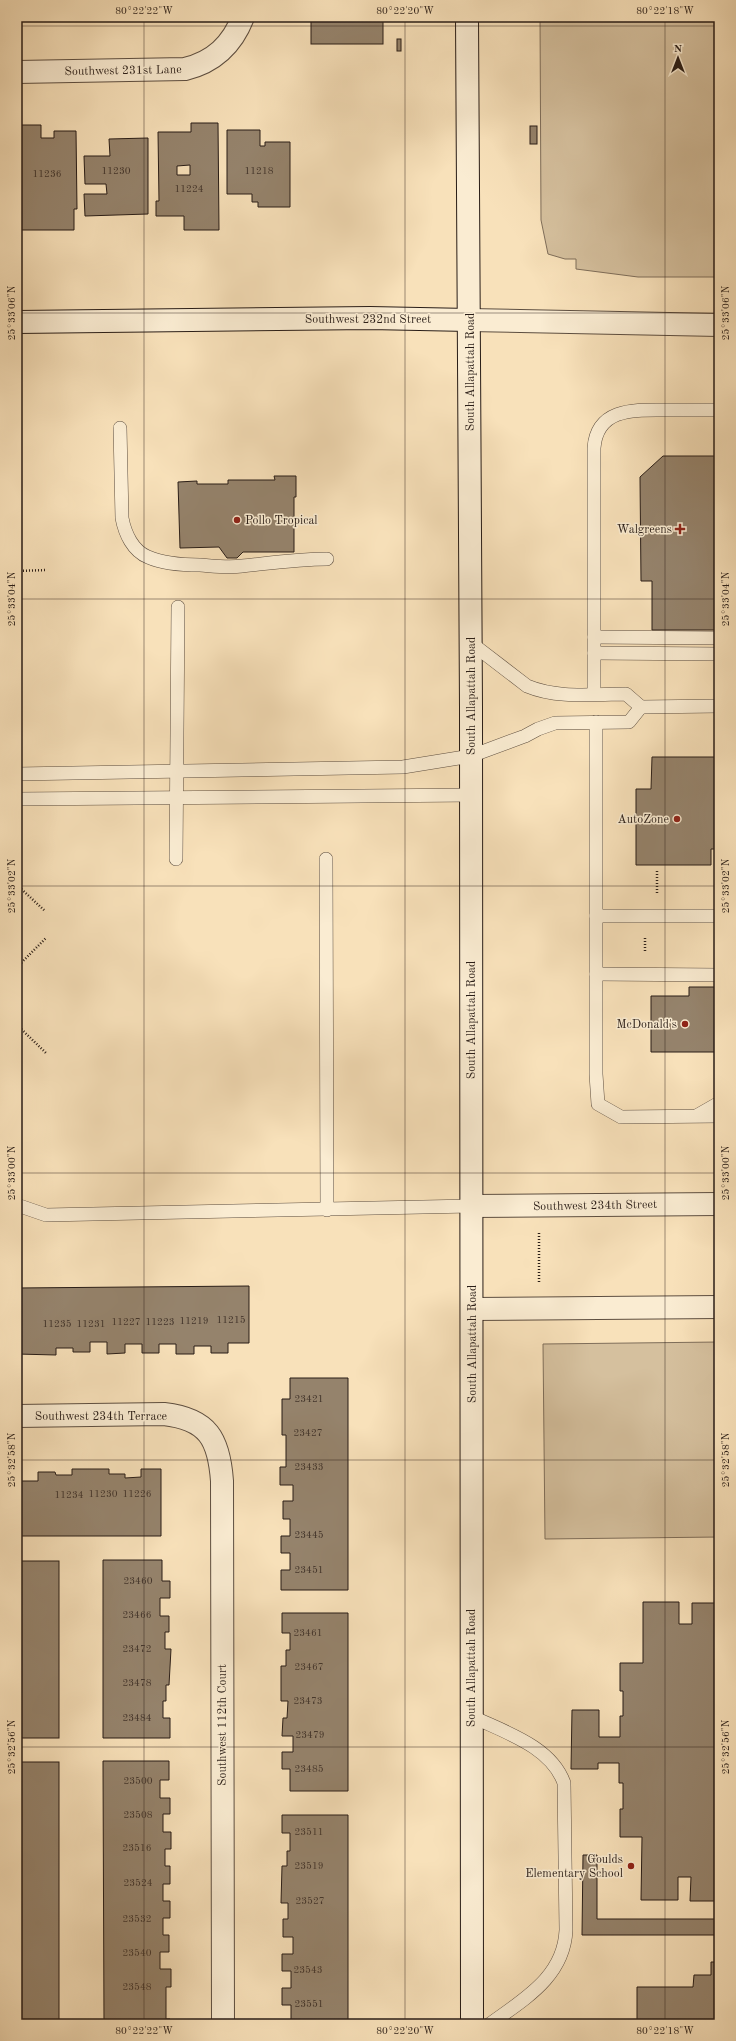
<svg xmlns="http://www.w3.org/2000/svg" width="736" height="2041" font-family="'Old Standard TT',serif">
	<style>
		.green { fill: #d5c09e; stroke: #7f6e5a }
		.building { fill: #95836c; stroke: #291d17; fill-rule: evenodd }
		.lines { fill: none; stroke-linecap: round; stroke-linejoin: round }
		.lane-casing { stroke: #5d4e40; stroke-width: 14 }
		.street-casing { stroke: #5d4e40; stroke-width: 24 }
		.secondary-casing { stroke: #291d17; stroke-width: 24 }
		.path { stroke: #291d17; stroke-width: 2.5; stroke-dasharray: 1 2; stroke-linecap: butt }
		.lane { stroke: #faecd2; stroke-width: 13 }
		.street { stroke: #faecd2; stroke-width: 22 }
		.secondary { stroke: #faecd2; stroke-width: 22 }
		.ticks { fill: none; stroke: #291d17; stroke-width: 1; stroke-opacity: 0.45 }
		.poi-dot { fill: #8f2418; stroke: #faecd2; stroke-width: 1.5 }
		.labels { text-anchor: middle; stroke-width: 3; stroke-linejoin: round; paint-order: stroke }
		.number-label { font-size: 10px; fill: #44362c }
		.street-label { font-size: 12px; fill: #291d17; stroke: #faecd2 }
		.poi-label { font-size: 12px; fill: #291d17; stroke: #faecd2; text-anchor: end }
		.neatline { fill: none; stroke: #291d17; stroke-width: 1.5 }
		.ticks-label { font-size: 10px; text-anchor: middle; fill: #291d17 }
	</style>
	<rect width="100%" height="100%" fill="#f8e1ba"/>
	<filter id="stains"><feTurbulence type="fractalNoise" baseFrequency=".005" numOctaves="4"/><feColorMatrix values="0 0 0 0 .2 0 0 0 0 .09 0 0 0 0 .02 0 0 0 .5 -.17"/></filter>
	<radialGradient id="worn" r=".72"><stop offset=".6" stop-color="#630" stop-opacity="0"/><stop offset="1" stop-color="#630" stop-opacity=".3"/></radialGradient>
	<g class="green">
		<polygon points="540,17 719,17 719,277 638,277 576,269 576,259 565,259 548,254 541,220"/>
		<polygon points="719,1342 719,1537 545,1539 543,1344"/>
	</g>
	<g class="building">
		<rect x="17" y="17" width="185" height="3"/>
		<rect x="311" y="17" width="72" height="27"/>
		<rect x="397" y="39" width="4" height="12"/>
		<path d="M 191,123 L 218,123 L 219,230 L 184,230 L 184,216 L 156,216 L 156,201 L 159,201 L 158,132 L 191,132 ZM 190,165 L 190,175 L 177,175 L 177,166 Z"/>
		<polygon points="17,125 41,125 41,138 54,138 54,131 76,131 77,209 74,209 74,230 17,230"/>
		<rect x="530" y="126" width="7" height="18"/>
		<polygon points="227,130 260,130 260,146 265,146 265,142 290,142 290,207 258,207 258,202 252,202 252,194 227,194"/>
		<polygon points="148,138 148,214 85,216 84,194 107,194 106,184 85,184 84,156 110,156 109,139"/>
		<polygon points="663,456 719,456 719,630 652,630 652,581 641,581 640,477"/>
		<polygon points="274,476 296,476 296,497 294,497 294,552 243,552 237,558 227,558 219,547 180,548 178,482 197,481 197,484 228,484 228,480 275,480"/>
		<polygon points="652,757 719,757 719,849 711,849 711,865 636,865 636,789 651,789"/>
		<polygon points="689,987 719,987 719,1052 651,1052 651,996 689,996"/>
		<polygon points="249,1286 249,1343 228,1343 228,1353 211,1353 211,1346 194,1346 194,1354 176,1354 176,1344 159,1344 159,1353 142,1353 142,1344 125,1344 125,1353 107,1354 107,1342 90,1342 90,1352 73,1352 73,1348 56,1348 56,1355 17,1354 17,1288"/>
		<polygon points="290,1378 348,1378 348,1590 281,1590 281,1570 290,1570 290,1553 281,1553 281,1536 290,1536 290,1519 283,1519 283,1501 293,1501 293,1485 280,1485 280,1467 286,1467 286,1435 282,1435 282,1399 290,1399"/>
		<polygon points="72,1469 109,1469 109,1474 125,1474 125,1478 141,1477 141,1469 161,1469 161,1536 17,1536 17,1471 21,1470 21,1481 38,1481 38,1472 55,1472 56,1475 72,1475"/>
		<polygon points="103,1560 162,1560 162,1581 170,1581 170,1598 160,1598 160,1616 169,1616 169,1632 165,1632 165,1649 171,1649 169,1685 166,1685 166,1701 163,1701 163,1718 170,1718 170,1738 103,1738"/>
		<rect x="17" y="1561" width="42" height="177"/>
		<polygon points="643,1602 679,1602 679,1624 692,1624 692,1603 719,1603 719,1901 690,1901 691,1877 678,1877 678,1900 641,1900 642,1837 620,1837 620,1809 623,1809 623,1783 619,1783 619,1763 598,1763 598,1769 571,1769 572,1710 599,1710 599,1737 620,1737 620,1716 623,1716 623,1691 620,1691 620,1663 643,1663"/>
		<polygon points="282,1613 348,1613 348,1791 290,1791 290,1769 282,1769 282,1752 293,1752 293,1736 282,1736 283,1718 287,1718 288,1701 281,1701 281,1666 286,1666 286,1650 290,1650 290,1633 282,1633"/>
		<polygon points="103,1761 169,1761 169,1780 160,1780 160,1798 170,1798 170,1814 163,1814 163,1832 171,1832 171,1849 165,1849 165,1866 170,1866 170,1884 163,1884 163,1901 170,1901 170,1918 163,1918 163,1935 169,1935 169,1952 160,1952 160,1969 171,1969 171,1987 166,1987 166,2019 170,2019 170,2024 104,2024"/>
		<rect x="17" y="1762" width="42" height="262"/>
		<polygon points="282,1815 348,1815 348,2024 281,2024 281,2022 291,2022 291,2005 282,2005 282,1988 291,1988 291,1971 282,1971 282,1954 293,1954 293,1937 283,1937 283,1919 288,1919 288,1903 281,1903 282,1866 287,1866 287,1851 290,1851 290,1833 282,1833"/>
		<polygon points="583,1855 597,1855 597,1919 719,1919 719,1935 582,1935"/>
		<polygon points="711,1962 719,1962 719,2024 637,2024 637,1987 693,1987 694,1975 711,1975"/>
	</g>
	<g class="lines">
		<g class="lane-casing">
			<g id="lane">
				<path d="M 120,428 L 122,518 C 125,534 133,551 148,557 C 164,564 183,565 200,565 C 214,566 228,568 242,566 C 271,563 298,559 327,559"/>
				<polyline points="594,637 719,638"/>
				<path d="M 471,643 L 527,686 C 558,699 593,694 626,694 L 641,707 L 719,706"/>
				<polyline points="594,653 719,654"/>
				<path d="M 594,694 L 594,448 C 597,407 636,410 666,410 C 684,410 701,410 719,410"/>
				<polyline points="596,722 596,1074 598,1104 621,1117 719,1116"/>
				<polyline points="17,774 403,767 471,756 525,736 538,729 555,723 629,722 641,707"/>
				<polyline points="17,799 471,795"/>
				<polyline points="176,859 178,607"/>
				<polyline points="326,859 327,1210"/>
				<polyline points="596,916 719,916"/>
				<polyline points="596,974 719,975"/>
				<polyline points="698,1115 719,1103"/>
				<polyline points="17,1205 46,1215 471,1206"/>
				<path d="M 471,1716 C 504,1732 551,1746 564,1783 L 566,1930 C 564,1977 524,1999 490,2024"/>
			</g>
		</g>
		<g class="street-casing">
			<g id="street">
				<path d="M 17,72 L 185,69 C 214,62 232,45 243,17"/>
				<polyline points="469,320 719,325"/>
				<polyline points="471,1206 719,1204"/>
				<polyline points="472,1309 719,1307"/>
				<path d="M 17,1416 L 164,1414 C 208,1419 219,1439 222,1481 L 223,2024"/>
			</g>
		</g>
		<g class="secondary-casing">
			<g id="secondary">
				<polyline points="467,17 471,706 472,2024"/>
				<polyline points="17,322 370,318 469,320"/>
			</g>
		</g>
		<g class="path">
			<polyline points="17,571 47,570"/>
			<polyline points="657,871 657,893"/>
			<polyline points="17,885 45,911"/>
			<polyline points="645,951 645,938"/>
			<polyline points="17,967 46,938"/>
			<polyline points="17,1025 46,1053"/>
			<polyline points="539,1282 539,1233"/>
		</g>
		<use href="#lane" class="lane"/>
		<use href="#street" class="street"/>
		<use href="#secondary" class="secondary"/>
	</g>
	<path class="ticks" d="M 144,17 L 144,2024M 405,17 L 405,2024M 665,17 L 665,2024M 17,26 L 719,26M 17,313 L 719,313M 17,599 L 719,599M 17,886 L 719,886M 17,1173 L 719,1173M 17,1460 L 719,1460M 17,1747 L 719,1747"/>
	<g class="poi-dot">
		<circle cx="237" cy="520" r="4"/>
		<path d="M678 523h4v4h4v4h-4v4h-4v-4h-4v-4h4z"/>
		<circle cx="677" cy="819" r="4"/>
		<circle cx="685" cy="1024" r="4"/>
		<circle cx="631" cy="1866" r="4"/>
	</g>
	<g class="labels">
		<g class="number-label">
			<text x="116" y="174">11230</text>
			<text x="259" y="174">11218</text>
			<text x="47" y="177">11236</text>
			<text x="189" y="192">11224</text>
			<text x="231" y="1323">11215</text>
			<text x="194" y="1324">11219</text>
			<text x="126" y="1325">11227</text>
			<text x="160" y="1325">11223</text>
			<text x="57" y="1327">11235</text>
			<text x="91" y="1327">11231</text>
			<text x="309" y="1402">23421</text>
			<text x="308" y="1436">23427</text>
			<text x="309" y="1470">23433</text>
			<text x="103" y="1497">11230</text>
			<text x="137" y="1497">11226</text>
			<text x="69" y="1498">11234</text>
			<text x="309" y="1538">23445</text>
			<text x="309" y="1573">23451</text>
			<text x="138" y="1584">23460</text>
			<text x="137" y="1618">23466</text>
			<text x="308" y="1636">23461</text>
			<text x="137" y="1652">23472</text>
			<text x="309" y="1670">23467</text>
			<text x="137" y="1686">23478</text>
			<text x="308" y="1704">23473</text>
			<text x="137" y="1721">23484</text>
			<text x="310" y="1738">23479</text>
			<text x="309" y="1772">23485</text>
			<text x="138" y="1784">23500</text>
			<text x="138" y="1818">23508</text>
			<text x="309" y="1835">23511</text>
			<text x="137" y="1851">23516</text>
			<text x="309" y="1869">23519</text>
			<text x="138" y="1886">23524</text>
			<text x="310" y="1904">23527</text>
			<text x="137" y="1922">23532</text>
			<text x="137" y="1956">23540</text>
			<text x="308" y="1973">23543</text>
			<text x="137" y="1990">23548</text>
			<text x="309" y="2007">23551</text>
		</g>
		<g class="street-label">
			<text transform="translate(123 70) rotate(-1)" y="4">Southwest 231st Lane</text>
			<text x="368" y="323">Southwest 232nd Street</text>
			<text transform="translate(470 372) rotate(-90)" y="4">South Allapattah Road</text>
			<text transform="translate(471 696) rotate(-90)" y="4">South Allapattah Road</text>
			<text transform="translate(471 1020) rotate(-90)" y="4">South Allapattah Road</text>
			<text transform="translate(595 1205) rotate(-1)" y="4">Southwest 234th Street</text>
			<text transform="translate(472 1344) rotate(-90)" y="4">South Allapattah Road</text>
			<text x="101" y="1420">Southwest 234th Terrace</text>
			<text transform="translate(471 1668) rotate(-90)" y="4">South Allapattah Road</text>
			<text transform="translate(222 1725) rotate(-90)" y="4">Southwest 112th Court</text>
		</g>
		<g class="poi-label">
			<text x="245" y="524" text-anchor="start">Pollo Tropical</text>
			<text x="672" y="533">Walgreens</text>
			<text x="669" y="823">AutoZone</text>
			<text x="677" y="1028">McDonald's</text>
			<text x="623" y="1863">Goulds<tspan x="623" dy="14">Elementary School</tspan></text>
		</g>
	</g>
	<rect width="736" height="2041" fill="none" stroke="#f8e1ba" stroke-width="44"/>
	<g transform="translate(678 58)" stroke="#faecd2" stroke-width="3" paint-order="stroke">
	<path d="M0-3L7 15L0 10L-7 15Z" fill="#291d17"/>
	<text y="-6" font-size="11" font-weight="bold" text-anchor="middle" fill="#291d17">N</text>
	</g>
	<rect x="22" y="22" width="692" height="1997" class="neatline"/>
	<g class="ticks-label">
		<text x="144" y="14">80°22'22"W</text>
		<text x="405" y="14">80°22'20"W</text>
		<text x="665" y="14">80°22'18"W</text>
		<text transform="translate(11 313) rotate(-90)" y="4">25°33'06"N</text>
		<text transform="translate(725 313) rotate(-90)" y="4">25°33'06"N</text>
		<text transform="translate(11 599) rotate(-90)" y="4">25°33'04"N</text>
		<text transform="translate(725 599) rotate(-90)" y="4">25°33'04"N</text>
		<text transform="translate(11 886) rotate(-90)" y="4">25°33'02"N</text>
		<text transform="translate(725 886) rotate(-90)" y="4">25°33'02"N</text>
		<text transform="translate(11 1173) rotate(-90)" y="4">25°33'00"N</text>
		<text transform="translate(725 1173) rotate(-90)" y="4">25°33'00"N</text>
		<text transform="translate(11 1460) rotate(-90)" y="4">25°32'58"N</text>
		<text transform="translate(725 1460) rotate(-90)" y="4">25°32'58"N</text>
		<text transform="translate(11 1747) rotate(-90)" y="4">25°32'56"N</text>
		<text transform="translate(725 1747) rotate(-90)" y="4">25°32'56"N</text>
		<text x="144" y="2034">80°22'22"W</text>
		<text x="405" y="2034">80°22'20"W</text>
		<text x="665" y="2034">80°22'18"W</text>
	</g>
	<rect width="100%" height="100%" filter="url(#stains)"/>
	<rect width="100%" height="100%" fill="url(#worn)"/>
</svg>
